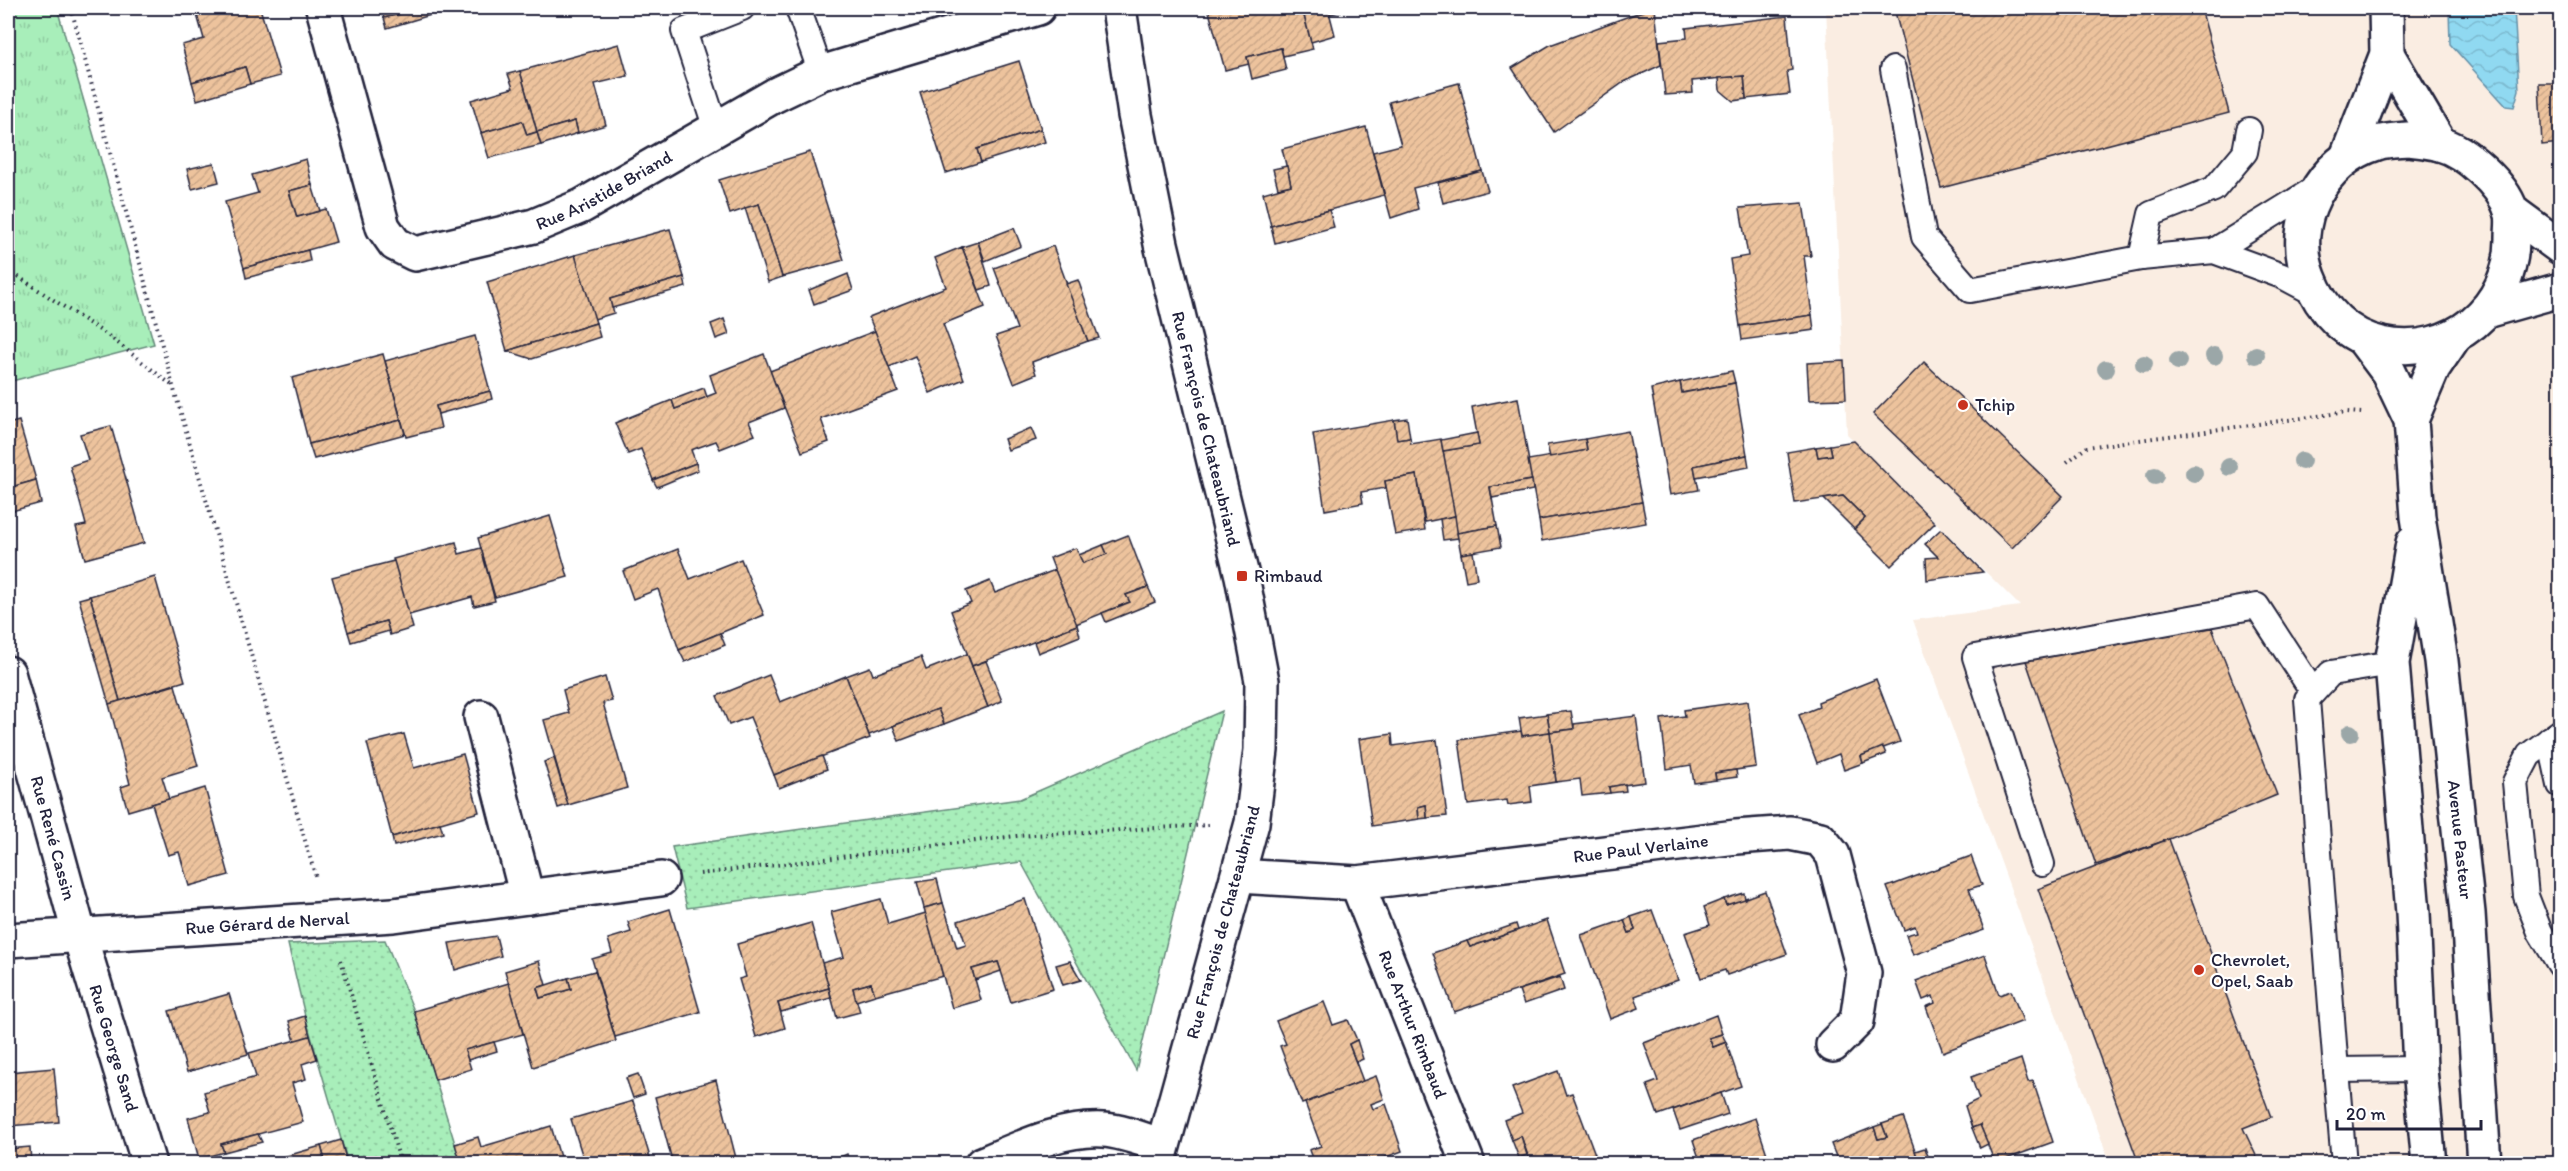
<svg xmlns="http://www.w3.org/2000/svg" width="2568" height="1171" font-family="Itim,sans-serif">
	<style>
		.built { fill: #faede2 }
		.grass { fill: url(#grass-dots); stroke: #65887a; stroke-width: 1.5 }
		.park { fill: url(#park-tufts); stroke: #65887a; stroke-width: 1.5 }
		.water { fill: url(#water-waves); stroke: #6490a8; stroke-width: 1.5 }
		.building { fill: url(#building-hatch); stroke: #22223b; stroke-width: 1.5 }
		.lines { fill: none; stroke-linecap: round; stroke-linejoin: round }
		.service-casing { stroke: #22223b; stroke-width: 28 }
		.minor-casing { stroke: #22223b; stroke-width: 38 }
		.secondary-casing { stroke: #22223b; stroke-width: 38 }
		.path { stroke: #22223b; stroke-width: 4; stroke-dasharray: 1.5 4.5; stroke-linecap: butt }
		.service { stroke: #fff; stroke-width: 24 }
		.minor { stroke: #fff; stroke-width: 33 }
		.secondary { stroke: #fff; stroke-width: 33 }
		.tree { fill: #9ba7a8 }
		.poi-dot { fill: #c8321e; stroke: #fff; stroke-width: 2 }
		.labels { text-anchor: middle; stroke-width: 4.5; stroke-linejoin: round; paint-order: stroke }
		.street-label { font-size: 18px; fill: #22223b; stroke: #fff }
		.poi-label { font-size: 18px; fill: #22223b; stroke: #fff; text-anchor: start }
	</style>
	<defs>
		<pattern id="grass-dots" width="8" height="8" patternUnits="userSpaceOnUse" patternTransform="scale(1.5)"><rect width="8" height="8" fill="#a8eeba"/><path d="M2 2h.1M6 6h.1" fill="none" stroke="#90cca1" stroke-width="1.8" stroke-linecap="round"/></pattern>
		<pattern id="park-tufts" width="24" height="20" patternUnits="userSpaceOnUse" patternTransform="scale(1.5)"><rect width="24" height="20" fill="#a8eeba"/><path d="M3 7l-1-3M5 7V3M7 7l1-3M15 17l-1-3M17 17v-4M19 17l1-3" fill="none" stroke="#90cca1"/></pattern>
		<pattern id="water-waves" width="16" height="10" patternUnits="userSpaceOnUse" patternTransform="scale(1.5)"><rect width="16" height="10" fill="#90d9f1"/><path d="M0 5q4-4 8 0t8 0" fill="none" stroke="#7cbad0"/></pattern>
		<pattern id="building-hatch" width="6" height="6" patternUnits="userSpaceOnUse" patternTransform="scale(1.5)"><rect width="6" height="6" fill="#edc39d"/><path d="M-1 1l2-2M0 6l6-6M5 7l2-2" fill="none" stroke="#cba788"/></pattern>
	</defs>
	<rect width="100%" height="100%" fill="#fff"/>
	<filter id="ink" filterUnits="userSpaceOnUse"><feTurbulence type="fractalNoise" baseFrequency=".0167" numOctaves="2"/><feDisplacementMap in="SourceGraphic" scale="12" xChannelSelector="R" yChannelSelector="G"/><feConvolveMatrix kernelMatrix="1 2 1 2 8 2 1 2 1" color-interpolation-filters="sRGB"/></filter>
	<g filter="url(#ink)">
		<polygon class="built" points="1826,8 2560,8 2560,1163 2110,1163 1913,620 2020,606 1847,434"/>
		<g class="grass">
			<polygon points="1222,711 1136,1070 1021,862 687,908 672,847 1020,799"/>
			<polygon points="385,940 414,1011 461,1163 348,1163 305,1016 288,944"/>
		</g>
		<polygon class="park" points="8,8 57,8 154,344 8,382"/>
		<polygon class="water" points="2449,8 2514,8 2519,90 2514,107 2506,106 2450,44"/>
		<g class="building">
			<polygon points="195,8 260,8 280,76 250,84 245,67 192,82 182,45 204,39"/>
			<polygon points="381,8 424,8 384,18"/>
			<polygon points="424,8 443,8 444,11 387,28 384,18"/>
			<polygon points="1208,8 1302,8 1313,49 1283,56 1281,48 1247,57 1249,64 1225,70"/>
			<polygon points="1302,8 1328,8 1335,35 1311,42"/>
			<polygon points="1328,8 1356,8 1330,14"/>
			<polygon points="1651,8 1655,8 1661,65 1624,82 1554,132 1512,68 1550,45"/>
			<polygon points="1894,8 2201,8 2229,113 1941,188"/>
			<polygon points="1787,16 1792,70 1787,71 1790,94 1746,99 1744,76 1692,81 1693,93 1665,95 1659,41 1687,38 1686,28"/>
			<polygon points="619,44 628,76 595,84 606,125 578,133 575,121 537,132 520,71"/>
			<polygon points="1281,48 1286,70 1252,79 1247,57"/>
			<polygon points="1019,61 1041,129 977,149 981,162 946,173 920,92"/>
			<polygon points="245,67 250,84 197,100 192,82"/>
			<polygon points="520,71 537,132 527,135 522,121 481,133 471,100 513,88 508,74"/>
			<polygon points="1744,76 1746,99 1733,101 1720,90 1719,78"/>
			<polygon points="1459,83 1482,171 1413,188 1418,209 1391,218 1373,152 1401,145 1389,102"/>
			<polygon points="2539,83 2560,83 2560,143 2542,145"/>
			<polygon points="522,121 527,135 537,132 541,145 489,158 481,133"/>
			<polygon points="575,121 578,133 541,145 537,132"/>
			<polygon points="1366,127 1384,195 1271,226 1263,193 1291,185 1282,149"/>
			<polygon points="1041,129 1045,142 981,162 977,149"/>
			<polygon points="810,152 844,260 782,277 759,204 730,214 719,180"/>
			<polygon points="306,159 312,185 289,191 297,217 326,209 336,242 244,268 225,202 258,193 252,175"/>
			<polygon points="214,163 219,182 192,189 187,169"/>
			<polygon points="1287,166 1291,185 1278,188 1273,169"/>
			<polygon points="1482,171 1488,191 1443,203 1438,183"/>
			<polygon points="312,185 320,211 297,217 289,191"/>
			<polygon points="1803,203 1811,256 1804,256 1812,315 1740,326 1730,259 1748,256 1740,208"/>
			<polygon points="759,204 782,277 768,282 745,208"/>
			<polygon points="1329,210 1334,227 1275,243 1271,226"/>
			<polygon points="1014,228 1021,246 985,261 978,242"/>
			<polygon points="670,229 684,277 610,299 614,313 594,319 575,255"/>
			<polygon points="978,242 991,286 979,290 962,247"/>
			<polygon points="1053,246 1088,341 1032,362 1036,374 1014,383 996,336 1017,329 994,268"/>
			<polygon points="962,247 985,307 943,324 964,379 930,393 915,356 889,367 869,317 946,287 935,258"/>
			<polygon points="308,250 310,261 246,278 244,268"/>
			<polygon points="575,255 596,323 507,351 487,282"/>
			<polygon points="848,274 853,290 814,304 809,290"/>
			<polygon points="684,277 686,287 612,308 610,299"/>
			<polygon points="1078,280 1099,338 1088,341 1066,284"/>
			<polygon points="1812,315 1814,330 1742,340 1740,326"/>
			<polygon points="724,319 729,334 716,339 711,324"/>
			<polygon points="596,323 600,337 532,359 507,351"/>
			<polygon points="875,331 898,391 821,419 829,442 802,452 770,371"/>
			<polygon points="475,336 490,391 436,406 441,428 406,437 385,361"/>
			<polygon points="383,354 401,420 309,444 292,378"/>
			<polygon points="764,354 784,408 749,422 755,435 720,449 716,441 691,450 696,463 653,480 641,449 628,454 615,423 672,400 675,409 716,393 710,375"/>
			<polygon points="1844,361 1846,399 1809,400 1807,363"/>
			<polygon points="1924,362 2063,496 2012,548 1873,414"/>
			<polygon points="1732,371 1735,383 1682,393 1680,382"/>
			<polygon points="1680,382 1682,393 1735,383 1747,455 1694,466 1699,490 1670,495 1651,389"/>
			<polygon points="704,388 707,397 675,409 672,400"/>
			<polygon points="490,391 492,399 438,414 436,406"/>
			<polygon points="1518,398 1532,480 1490,487 1497,526 1457,533 1443,451 1479,445 1472,407"/>
			<polygon points="1407,418 1410,438 1397,440 1394,420"/>
			<polygon points="401,420 405,434 314,459 309,444"/>
			<polygon points="1394,420 1397,440 1410,438 1411,444 1441,439 1455,516 1425,522 1417,475 1385,481 1386,488 1361,492 1363,503 1325,510 1313,434"/>
			<polygon points="19,421 36,480 8,488 8,424"/>
			<polygon points="111,426 144,543 85,559 76,527 86,525 70,466 88,460 80,434"/>
			<polygon points="1031,428 1036,440 1008,450 1004,439"/>
			<polygon points="1628,431 1642,502 1539,520 1528,460 1587,450 1585,439"/>
			<polygon points="1477,433 1479,445 1443,451 1441,440"/>
			<polygon points="1585,439 1587,450 1550,457 1547,445"/>
			<polygon points="1854,441 1935,523 1891,566 1854,529 1865,518 1843,496 1795,503 1787,452 1816,447 1818,457 1832,455 1830,445"/>
			<polygon points="1830,445 1832,455 1818,457 1816,447"/>
			<polygon points="1747,455 1749,467 1696,477 1694,466"/>
			<polygon points="696,463 698,470 657,487 653,480"/>
			<polygon points="1417,475 1425,530 1395,535 1385,481"/>
			<polygon points="36,480 41,503 8,512 8,488"/>
			<polygon points="1532,480 1533,490 1492,498 1490,487"/>
			<polygon points="1843,496 1865,518 1854,529 1824,499"/>
			<polygon points="1642,502 1646,523 1542,541 1539,520"/>
			<polygon points="550,516 568,577 495,597 478,538"/>
			<polygon points="1455,516 1458,538 1443,540 1440,519"/>
			<polygon points="1497,526 1501,547 1461,554 1457,533"/>
			<polygon points="1941,529 1983,572 1927,580 1926,558 1938,557 1925,544"/>
			<polygon points="1128,535 1148,587 1126,595 1130,602 1076,624 1050,558 1076,548 1083,563 1107,554 1103,545"/>
			<polygon points="456,542 459,554 481,548 495,601 474,606 472,597 409,615 393,559"/>
			<polygon points="1103,545 1107,554 1083,563 1079,555"/>
			<polygon points="678,549 690,579 741,559 764,615 679,650 658,589 633,599 623,571"/>
			<polygon points="1473,552 1477,579 1466,581 1461,554"/>
			<polygon points="394,561 413,628 390,635 386,621 348,632 332,577"/>
			<polygon points="1055,570 1077,625 972,666 951,611 971,603 966,591 990,581 995,593"/>
			<polygon points="155,577 185,681 120,701 90,596"/>
			<polygon points="1148,587 1155,602 1106,622 1102,613 1130,602 1126,595"/>
			<polygon points="90,596 120,701 109,704 79,599"/>
			<polygon points="386,621 389,631 351,642 348,632"/>
			<polygon points="1077,625 1080,636 1038,653 1034,642"/>
			<polygon points="2212,628 2277,795 2169,839 2096,865 2024,655"/>
			<polygon points="720,633 725,645 685,662 679,650"/>
			<polygon points="967,654 988,707 944,724 938,709 869,735 846,676 870,667 873,675 921,657 926,670"/>
			<polygon points="986,661 1002,701 988,707 972,666"/>
			<polygon points="769,675 780,702 846,676 870,738 774,775 750,717 729,725 717,696"/>
			<polygon points="605,677 612,701 603,703 627,788 568,805 544,720 569,713 563,690"/>
			<polygon points="1876,679 1900,742 1861,756 1863,763 1844,770 1839,754 1817,763 1799,715 1819,707 1818,702"/>
			<polygon points="175,685 198,766 162,777 169,799 128,811 121,787 130,784 109,704"/>
			<polygon points="1748,701 1756,767 1715,773 1716,780 1694,783 1691,765 1667,769 1661,719 1685,716 1684,710"/>
			<polygon points="938,709 944,724 899,741 893,726"/>
			<polygon points="1571,711 1574,729 1550,732 1547,714"/>
			<polygon points="1547,714 1550,732 1522,736 1519,718"/>
			<polygon points="1636,716 1645,782 1609,787 1610,793 1582,796 1580,779 1556,782 1550,732 1574,729 1574,724"/>
			<polygon points="1521,731 1522,736 1550,732 1556,782 1530,786 1532,802 1508,805 1507,800 1468,805 1459,740"/>
			<polygon points="404,734 414,768 463,754 479,812 392,837 367,743"/>
			<polygon points="1392,734 1393,746 1437,740 1447,816 1427,818 1426,805 1418,807 1419,819 1372,826 1359,739"/>
			<polygon points="1883,747 1886,754 1863,763 1861,756"/>
			<polygon points="822,756 827,769 779,788 774,775"/>
			<polygon points="554,758 568,805 558,808 544,762"/>
			<polygon points="1736,770 1737,777 1716,780 1715,773"/>
			<polygon points="1625,784 1626,791 1610,793 1609,787"/>
			<polygon points="205,788 229,875 189,886 179,852 168,855 152,804"/>
			<polygon points="1426,805 1427,818 1419,819 1418,807"/>
			<polygon points="440,823 443,833 394,846 392,837"/>
			<polygon points="2169,839 2271,1117 2243,1128 2260,1164 2139,1164 2038,889"/>
			<polygon points="1971,856 1982,885 1969,889 1984,930 1913,955 1906,935 1917,932 1915,926 1904,930 1887,887"/>
			<polygon points="937,879 943,903 924,908 917,882"/>
			<polygon points="1765,891 1787,954 1727,975 1725,970 1701,978 1685,933 1710,925 1704,907 1724,899 1726,905"/>
			<polygon points="1744,893 1745,899 1726,905 1724,899"/>
			<polygon points="881,899 888,924 926,913 943,976 875,995 871,983 853,988 860,1012 837,1018 822,963 844,957 831,912"/>
			<polygon points="1025,899 1053,989 1011,1002 998,962 972,969 981,1000 952,1008 924,908 943,903 957,948 966,945 958,921"/>
			<polygon points="670,909 700,1012 615,1037 592,959 612,953 608,939 631,932 628,922"/>
			<polygon points="1652,910 1678,980 1635,996 1639,1008 1610,1019 1581,935 1624,920 1629,933 1635,930 1631,917"/>
			<polygon points="1631,917 1635,930 1629,933 1624,920"/>
			<polygon points="1547,920 1565,974 1454,1012 1433,953 1467,941 1470,947"/>
			<polygon points="811,923 829,988 778,1003 785,1028 756,1037 739,979 746,977 737,944"/>
			<polygon points="1516,924 1518,930 1470,947 1467,941"/>
			<polygon points="496,936 501,956 455,970 449,943"/>
			<polygon points="1985,955 1999,995 2011,991 2023,1021 1943,1052 1926,1007 1935,1003 1933,996 1923,1000 1916,981"/>
			<polygon points="539,961 546,985 537,988 540,998 571,989 568,978 595,971 616,1041 533,1067 505,971"/>
			<polygon points="1070,961 1081,980 1063,985 1056,965"/>
			<polygon points="998,962 1001,971 975,980 972,969"/>
			<polygon points="1560,977 1564,990 1524,1004 1519,990"/>
			<polygon points="568,978 571,989 540,998 537,988"/>
			<polygon points="509,983 523,1034 465,1050 471,1069 435,1080 414,1011"/>
			<polygon points="871,983 875,995 856,1001 853,988"/>
			<polygon points="829,988 831,998 781,1012 778,1003"/>
			<polygon points="229,994 248,1054 187,1072 169,1011"/>
			<polygon points="1324,1002 1333,1025 1348,1020 1357,1040 1349,1044 1363,1081 1302,1104 1280,1046 1286,1044 1276,1021"/>
			<polygon points="1716,1015 1722,1034 1709,1038 1713,1047 1726,1042 1741,1086 1658,1115 1647,1085 1658,1081 1644,1043"/>
			<polygon points="305,1016 310,1036 295,1041 289,1021"/>
			<polygon points="1722,1034 1726,1042 1713,1047 1709,1038"/>
			<polygon points="310,1036 317,1059 302,1064 306,1079 292,1083 303,1122 221,1144 224,1152 199,1159 188,1118 210,1112 204,1092 256,1077 249,1053"/>
			<polygon points="1357,1040 1363,1059 1356,1062 1349,1044"/>
			<polygon points="494,1042 497,1051 468,1060 465,1050"/>
			<polygon points="2021,1059 2028,1082 2033,1081 2053,1142 1995,1163 1980,1125 1972,1128 1965,1106 1979,1099 1971,1077"/>
			<polygon points="54,1068 59,1122 8,1126 8,1072"/>
			<polygon points="1558,1071 1566,1095 1572,1093 1595,1154 1568,1164 1531,1164 1521,1136 1512,1140 1504,1120 1522,1113 1512,1088"/>
			<polygon points="638,1074 645,1094 633,1098 626,1078"/>
			<polygon points="1376,1076 1384,1099 1371,1104 1373,1109 1386,1104 1402,1151 1368,1164 1314,1164 1309,1150 1321,1146 1305,1103"/>
			<polygon points="716,1080 737,1162 673,1164 655,1097"/>
			<polygon points="1721,1093 1728,1114 1680,1130 1673,1110"/>
			<polygon points="633,1101 652,1164 585,1164 571,1119"/>
			<polygon points="1903,1117 1920,1164 1839,1164 1831,1144 1874,1127 1878,1139 1887,1137 1882,1124"/>
			<polygon points="1755,1118 1767,1154 1760,1157 1763,1164 1701,1164 1693,1140"/>
			<polygon points="1882,1124 1887,1137 1878,1139 1874,1127"/>
			<polygon points="1980,1125 1988,1144 1980,1148 1972,1128"/>
			<polygon points="551,1126 562,1164 461,1164 455,1144 478,1137 481,1147"/>
			<polygon points="258,1134 262,1142 224,1152 221,1144"/>
			<polygon points="1521,1136 1527,1155 1519,1158 1512,1140"/>
			<polygon points="341,1140 347,1163 326,1164 321,1146"/>
			<polygon points="321,1146 326,1164 259,1164"/>
			<polygon points="30,1147 31,1164 8,1164 8,1149"/>
			<polygon points="1925,1148 1931,1164 1920,1164 1915,1151"/>
			<polygon points="847,1154 850,1164 825,1164"/>
		</g>
		<g class="lines">
			<g class="service-casing">
				<g id="service">
					<polyline points="798,8 821,73"/>
					<polyline points="1893,69 1924,237 1970,290 2141,258 2214,251 2282,276 2314,293"/>
					<polyline points="716,129 684,31 742,8"/>
					<polyline points="2214,251 2319,186"/>
					<polyline points="2141,258 2151,214 2214,189 2245,152 2249,130"/>
					<polyline points="2392,663 2331,673 2307,699 2336,1070 2420,1069"/>
					<polyline points="2560,732 2529,755 2515,782 2526,896 2540,932 2560,965"/>
					<polyline points="2550,739 2560,785"/>
					<polyline points="2042,864 1975,657 2257,606 2313,692"/>
					<polyline points="2336,1070 2344,1164"/>
				</g>
			</g>
			<g class="minor-casing">
				<g id="minor">
					<path id="s1" d="M 323,8 L 383,227 L 395,244 L 415,254 L 534,226 L 582,206 L 775,95 L 821,73 L 1038,8"/>
					<path id="s2" d="M 1119,8 L 1135,115 L 1161,244 L 1242,576 L 1262,681 L 1261,750 L 1252,823 L 1158,1164"/>
					<polyline points="2511,211 2560,247"/>
					<polyline points="2489,310 2560,290"/>
					<path id="s3" d="M 8,673 L 79,933 L 149,1164"/>
					<polyline points="481,717 527,897"/>
					<path id="s4" d="M 1238,876 L 1357,883 L 1736,837 L 1790,833 L 1820,839 L 1833,855 L 1864,973 L 1857,1021 L 1833,1045"/>
					<path id="s5" d="M 1357,883 L 1468,1164"/>
					<path id="s6" d="M 8,940 L 393,915 L 661,879"/>
					<path d="M 982,1164 C 1021,1148 1060,1128 1103,1130 C 1123,1131 1144,1140 1162,1146"/>
				</g>
			</g>
			<g class="secondary-casing">
				<g id="secondary">
					<polyline points="2387,54 2440,144"/>
					<path d="M 2408,139 C 2418,140 2430,141 2440,144 C 2466,151 2502,184 2511,210 C 2514,218 2512,230 2512,237 C 2513,308 2451,359 2382,344 C 2347,337 2321,310 2309,277 C 2288,223 2321,160 2377,143 C 2386,140 2398,140 2408,139 Z"/>
					<polyline points="2347,157 2387,54 2386,8"/>
					<path id="s7" d="M 2364,340 L 2388,372 L 2411,420 L 2418,517 L 2441,661 L 2468,913 L 2484,1164"/>
					<polyline points="2411,420 2433,368 2454,337"/>
					<polyline points="2413,543 2392,663 2413,913 2420,1069 2429,1164"/>
				</g>
			</g>
			<g class="path">
				<polyline points="71,8 173,386 316,878"/>
				<polyline points="8,270 110,337 173,386"/>
				<polyline points="2067,462 2087,447 2347,412 2362,413"/>
				<polyline points="700,874 1016,836 1209,825"/>
				<polyline points="341,960 401,1164"/>
			</g>
			<use href="#service" class="service"/>
			<use href="#minor" class="minor"/>
			<use href="#secondary" class="secondary"/>
		</g>
		<g class="tree">
			<circle cx="2256" cy="355" r="9"/>
			<circle cx="2214" cy="356" r="9"/>
			<circle cx="2178" cy="361" r="9"/>
			<circle cx="2144" cy="364" r="9"/>
			<circle cx="2106" cy="369" r="9"/>
			<circle cx="2302" cy="461" r="9"/>
			<circle cx="2229" cy="467" r="9"/>
			<circle cx="2194" cy="473" r="9"/>
			<circle cx="2155" cy="476" r="9"/>
			<circle cx="2350" cy="733" r="9"/>
		</g>
	</g>
	<g class="poi-dot">
		<circle cx="1963" cy="405" r="6"/>
		<rect x="1236" y="570" width="12" height="12" rx="3"/>
		<circle cx="2199" cy="970" r="6"/>
	</g>
	<g class="labels">
		<g class="street-label">
			<text dy="6" stroke="none"><textPath href="#s1" startOffset="471">Rue Aristide Briand</textPath></text>
			<text dy="6" stroke="none"><textPath href="#s2" startOffset="430">Rue François de Chateaubriand</textPath></text>
			<text dy="6" stroke="none"><textPath href="#s3" startOffset="171">Rue René Cassin</textPath></text>
			<text dy="6" stroke="none"><textPath href="#s7" startOffset="516">Avenue Pasteur</textPath></text>
			<text dy="6" stroke="none"><textPath href="#s4" startOffset="405">Rue Paul Verlaine</textPath></text>
			<text transform="translate(1223 922) rotate(-75)" y="6">Rue François de Chateaubriand</text>
			<text dy="6" stroke="none"><textPath href="#s6" startOffset="260">Rue Gérard de Nerval</textPath></text>
			<text dy="6" stroke="none"><textPath href="#s5" startOffset="152">Rue Arthur Rimbaud</textPath></text>
			<text dy="6" stroke="none"><textPath href="#s3" startOffset="390">Rue George Sand</textPath></text>
		</g>
		<g class="poi-label">
			<text x="1975" y="411">Tchip</text>
			<text x="1254" y="582">Rimbaud</text>
			<text x="2211" y="966">Chevrolet,<tspan x="2211" dy="21">Opel, Saab</tspan></text>
		</g>
	</g>
	<rect width="2568" height="1171" fill="none" stroke="#fff" stroke-width="30"/>
	<rect x="15" y="15" width="2538" height="1141" fill="none" stroke="#22223b" stroke-width="2" filter="url(#ink)"/>
	<path d="M2337 1120v9h144v-9" fill="none" stroke="#22223b" stroke-width="3"/>
	<text x="2346" y="1120" font-size="18" fill="#22223b" stroke="#ffffff" stroke-width="4.5" paint-order="stroke">20 m</text>
</svg>
